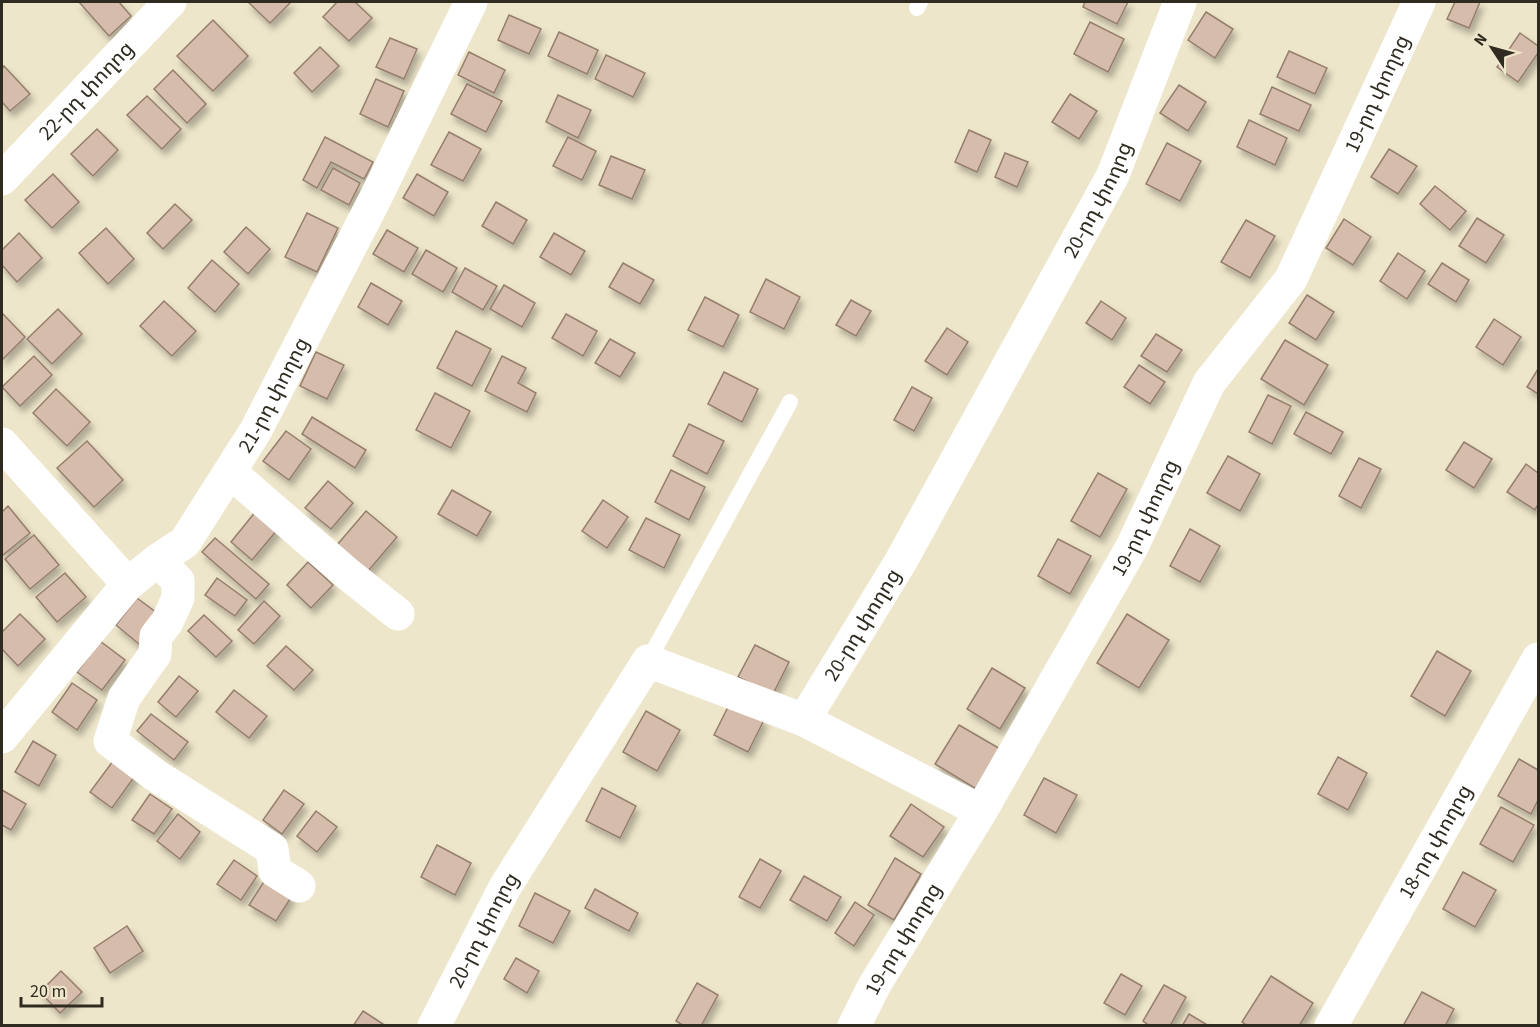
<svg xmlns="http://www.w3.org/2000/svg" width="1540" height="1027" font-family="'Source Sans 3','Noto Sans Armenian',sans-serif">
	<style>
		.building { fill: #d5bcab; stroke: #957e6d; stroke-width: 1.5; filter: url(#shadow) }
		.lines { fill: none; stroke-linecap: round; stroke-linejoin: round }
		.lane { stroke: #fff; stroke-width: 16 }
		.street { stroke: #fff; stroke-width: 33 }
		.labels { text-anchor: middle; stroke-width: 4.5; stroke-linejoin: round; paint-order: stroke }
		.street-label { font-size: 21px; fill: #2f2b21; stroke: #eee6ca }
	</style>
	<defs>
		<filter id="shadow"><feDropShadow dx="3.5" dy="6" stdDeviation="3" flood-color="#0004"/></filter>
	</defs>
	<rect width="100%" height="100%" fill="#eee6ca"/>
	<g class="building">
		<polygon points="79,2 119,2 131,16 109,36"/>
		<polygon points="248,2 291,2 270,23"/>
		<polygon points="337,2 355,2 372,18 349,41 323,17"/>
		<polygon points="1085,2 1128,2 1117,24 1083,7"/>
		<polygon points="1455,2 1480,2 1469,28 1447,19"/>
		<polygon points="1206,12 1233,29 1215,58 1188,40"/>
		<polygon points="509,15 541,29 529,54 498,40"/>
		<polygon points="213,20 248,56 213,91 177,56"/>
		<polygon points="1090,22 1124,39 1108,72 1074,54"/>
		<polygon points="559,32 598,50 587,74 548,56"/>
		<polygon points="1520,33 1538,46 1538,53 1518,82 1497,67"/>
		<polygon points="390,38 417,49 404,79 376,67"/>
		<polygon points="320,47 339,66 312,92 294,73"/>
		<polygon points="1289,51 1327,68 1315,94 1277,77"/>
		<polygon points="469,52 505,70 494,93 458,75"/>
		<polygon points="606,55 645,73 633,97 595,79"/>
		<polygon points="4,66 30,94 10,111 2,102 2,69"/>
		<polygon points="173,70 206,104 187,123 154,89"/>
		<polygon points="376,79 404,91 388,127 360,114"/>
		<polygon points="467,84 502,101 486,132 451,114"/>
		<polygon points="1179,85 1206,102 1188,131 1160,113"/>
		<polygon points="1272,87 1311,105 1299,131 1260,114"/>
		<polygon points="1070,94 1097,111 1079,139 1052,122"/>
		<polygon points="558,95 591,110 578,138 546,122"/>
		<polygon points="147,96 181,129 162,149 127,115"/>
		<polygon points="1249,120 1287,138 1275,165 1237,147"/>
		<polygon points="97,129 118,150 93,176 71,154"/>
		<polygon points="969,130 991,140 977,172 955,162"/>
		<polygon points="449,132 481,149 463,181 431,165"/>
		<polygon points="325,137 373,162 364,179 331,162 317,188 303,180"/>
		<polygon points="568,137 596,151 582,180 553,166"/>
		<polygon points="1167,143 1201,161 1180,201 1146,184"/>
		<polygon points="1389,149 1417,166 1398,194 1371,177"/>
		<polygon points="1005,153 1028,162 1017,187 995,177"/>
		<polygon points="611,156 645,170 632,199 599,185"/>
		<polygon points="333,168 360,183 349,205 321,190"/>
		<polygon points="53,174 79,202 52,228 25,200"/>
		<polygon points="417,174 448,192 434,216 403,198"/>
		<polygon points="1435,186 1466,211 1450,230 1420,204"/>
		<polygon points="496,202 527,220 513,244 482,226"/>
		<polygon points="175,204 192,220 163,249 147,233"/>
		<polygon points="307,213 338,228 317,272 285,257"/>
		<polygon points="1477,218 1504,235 1486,263 1459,246"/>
		<polygon points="1344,219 1371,237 1353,265 1326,248"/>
		<polygon points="1246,220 1275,236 1250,278 1221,262"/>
		<polygon points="246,227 270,249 248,274 224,252"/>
		<polygon points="106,228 134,259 108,284 79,253"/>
		<polygon points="387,230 418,248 404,272 373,254"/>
		<polygon points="19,233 42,258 17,282 2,265 2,250"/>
		<polygon points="554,233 585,251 571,275 540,257"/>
		<polygon points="426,250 457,268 443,292 412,274"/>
		<polygon points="1398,253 1425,271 1407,299 1380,281"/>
		<polygon points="212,260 239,284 215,312 188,288"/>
		<polygon points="623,263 654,280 640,304 609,287"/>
		<polygon points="1442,263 1469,280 1456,302 1428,284"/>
		<polygon points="465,268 497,286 483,310 452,292"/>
		<polygon points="766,279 800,297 784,329 750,312"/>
		<polygon points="371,283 402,301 388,325 358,307"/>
		<polygon points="504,285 535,303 522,327 490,309"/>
		<polygon points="1307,295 1334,312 1316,340 1289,323"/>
		<polygon points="705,297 739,315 723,347 688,330"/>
		<polygon points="851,300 871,311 856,336 836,325"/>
		<polygon points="164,301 196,331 172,356 140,326"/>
		<polygon points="1101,301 1126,318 1112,340 1086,323"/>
		<polygon points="58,309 82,334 52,364 27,339"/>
		<polygon points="2,313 25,337 2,360"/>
		<polygon points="566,314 597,331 583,356 552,338"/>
		<polygon points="1494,319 1521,337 1503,365 1476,347"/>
		<polygon points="947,328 968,342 947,375 925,361"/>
		<polygon points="456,331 491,349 472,386 437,368"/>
		<polygon points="1156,334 1182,350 1167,372 1141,356"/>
		<polygon points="610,339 635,353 620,377 595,363"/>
		<polygon points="1285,340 1328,365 1304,405 1261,379"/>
		<polygon points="316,352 344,365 327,399 300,386"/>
		<polygon points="34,356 52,375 20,406 2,387"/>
		<polygon points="502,356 526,368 518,383 536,393 527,412 485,391"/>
		<polygon points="1139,365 1165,382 1150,404 1124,387"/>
		<polygon points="1538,369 1538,394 1527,387"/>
		<polygon points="724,372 758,389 742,422 708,404"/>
		<polygon points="912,387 932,398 914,431 894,420"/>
		<polygon points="56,389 90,422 67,446 33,413"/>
		<polygon points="435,393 470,411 451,448 416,430"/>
		<polygon points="1268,395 1291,406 1272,444 1249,432"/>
		<polygon points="1306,412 1343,432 1331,454 1294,434"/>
		<polygon points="312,417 366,450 355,468 302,434"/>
		<polygon points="689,424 724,441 707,474 673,456"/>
		<polygon points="286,431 311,449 289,480 263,461"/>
		<polygon points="87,441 123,480 94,507 57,468"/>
		<polygon points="1464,442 1492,459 1474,488 1446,470"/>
		<polygon points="1228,456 1260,474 1240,511 1207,493"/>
		<polygon points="1359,458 1381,469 1361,508 1339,496"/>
		<polygon points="1526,464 1538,473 1538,504 1535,510 1507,492"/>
		<polygon points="671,470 705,487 689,520 655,502"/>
		<polygon points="1098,473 1127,489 1100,537 1071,521"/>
		<polygon points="328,481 353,503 331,529 305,508"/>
		<polygon points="452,490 491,512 477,536 438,514"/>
		<polygon points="603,500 628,517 607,548 582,531"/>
		<polygon points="8,506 30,533 3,555 2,553 2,512"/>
		<polygon points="256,511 278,529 252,560 231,542"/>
		<polygon points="366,511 397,537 368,571 337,545"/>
		<polygon points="646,518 680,535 664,568 629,550"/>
		<polygon points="1190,529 1220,546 1200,582 1170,566"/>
		<polygon points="34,535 59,565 30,589 5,559"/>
		<polygon points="215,538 269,584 256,599 202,552"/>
		<polygon points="1058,539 1091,556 1070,594 1038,576"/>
		<polygon points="308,562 333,585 311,608 287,585"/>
		<polygon points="65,573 86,597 57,622 36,597"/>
		<polygon points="217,578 247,600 235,616 205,595"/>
		<polygon points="137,598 161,616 139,644 116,625"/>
		<polygon points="264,601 280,616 254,644 238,630"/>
		<polygon points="20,614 45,639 18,666 2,649 2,632"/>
		<polygon points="1127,614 1169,640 1139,688 1097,663"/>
		<polygon points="204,615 232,641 216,657 188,631"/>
		<polygon points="100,641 125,660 102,690 77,672"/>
		<polygon points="755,645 789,662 773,694 738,677"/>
		<polygon points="286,646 313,670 294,690 267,666"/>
		<polygon points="1437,651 1471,671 1445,716 1411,696"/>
		<polygon points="992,668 1025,688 1000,729 967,709"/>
		<polygon points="179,676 198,691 176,717 158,702"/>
		<polygon points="72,683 97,700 77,730 52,712"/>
		<polygon points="234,690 267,716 249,738 216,712"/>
		<polygon points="730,703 764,720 748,752 714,735"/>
		<polygon points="646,711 680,730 657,771 623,752"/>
		<polygon points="151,714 188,742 174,760 137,731"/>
		<polygon points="959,725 1002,750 978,790 935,764"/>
		<polygon points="33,741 56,755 39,786 15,772"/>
		<polygon points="116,757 137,773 112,808 90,792"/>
		<polygon points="1338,757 1367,773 1348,810 1318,794"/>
		<polygon points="1519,759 1538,770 1538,800 1531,814 1498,796"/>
		<polygon points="1044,778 1077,795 1056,833 1024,815"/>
		<polygon points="602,788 636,806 620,838 586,821"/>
		<polygon points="2,790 26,804 11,830 2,825"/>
		<polygon points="284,790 304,804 282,834 263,820"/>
		<polygon points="150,794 172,809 154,834 132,820"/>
		<polygon points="911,804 944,827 923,857 890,836"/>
		<polygon points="1501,807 1534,825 1513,862 1480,844"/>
		<polygon points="316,811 337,827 317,852 297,836"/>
		<polygon points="178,814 200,832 180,859 157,841"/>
		<polygon points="437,845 471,863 455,895 421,877"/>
		<polygon points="895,858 921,874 894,920 868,905"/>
		<polygon points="760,859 781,871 760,908 739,897"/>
		<polygon points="234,860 257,876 241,900 217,884"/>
		<polygon points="1463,872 1496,890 1475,927 1443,909"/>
		<polygon points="804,876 841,897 827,921 790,900"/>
		<polygon points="265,880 292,896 276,921 249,905"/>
		<polygon points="595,889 638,913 629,931 585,908"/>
		<polygon points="535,893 570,911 553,943 519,926"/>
		<polygon points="855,902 874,915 854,946 835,933"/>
		<polygon points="127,926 143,951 110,973 94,948"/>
		<polygon points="516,958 539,971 527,993 504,979"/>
		<polygon points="61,971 82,992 60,1013 40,992"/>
		<polygon points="1121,974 1142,986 1125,1015 1104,1003"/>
		<polygon points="1271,976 1313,1003 1299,1026 1248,1026 1242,1022"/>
		<polygon points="697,983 718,995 701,1026 684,1026 676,1021"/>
		<polygon points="1164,985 1186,997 1170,1026 1150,1026 1143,1021"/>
		<polygon points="1422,992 1454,1009 1445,1026 1403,1026"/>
		<polygon points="363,1011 386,1026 353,1026"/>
		<polygon points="1189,1014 1209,1026 1182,1026"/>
	</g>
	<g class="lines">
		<g class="lane">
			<polyline points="917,8 920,2"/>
			<polyline points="648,661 790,402"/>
		</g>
		<g class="street">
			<path id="s1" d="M 2,179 L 170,2"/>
			<polyline points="2,444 128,584"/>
			<polyline points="230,472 349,575 398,614"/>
			<polyline points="158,560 178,581 178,598 167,622 156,636 155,654 124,698 110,741 155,775 272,849 275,871 299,886"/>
			<polyline points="804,720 981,811"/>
			<path id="s2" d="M 2,737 L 128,584 L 158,560 L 185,542 L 256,430 L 375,199 L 471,2"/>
			<path id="s3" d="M 434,1026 L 505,887 L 648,661 L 804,720 L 901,561 L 1113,175 L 1180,2"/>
			<path id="s4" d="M 854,1026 L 874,986 L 981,811 L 1132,547 L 1209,383 L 1291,279 L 1419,2"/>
			<path id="s5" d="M 1331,1026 L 1538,659"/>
		</g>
	</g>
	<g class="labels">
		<g class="street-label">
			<text dy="7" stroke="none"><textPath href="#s1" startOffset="122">22-րդ փողոց</textPath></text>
			<text dy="7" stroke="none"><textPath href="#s4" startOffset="1072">19-րդ փողոց</textPath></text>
			<text dy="7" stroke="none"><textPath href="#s3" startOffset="1188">20-րդ փողոց</textPath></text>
			<text dy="7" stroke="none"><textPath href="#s2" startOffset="441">21-րդ փողոց</textPath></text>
			<text dy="7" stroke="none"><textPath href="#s4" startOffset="586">19-րդ փողոց</textPath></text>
			<text dy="7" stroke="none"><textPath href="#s3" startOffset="702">20-րդ փողոց</textPath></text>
			<text dy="7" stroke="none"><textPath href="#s5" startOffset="212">18-րդ փողոց</textPath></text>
			<text dy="7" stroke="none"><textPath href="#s3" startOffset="108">20-րդ փողոց</textPath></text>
			<text dy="7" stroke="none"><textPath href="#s4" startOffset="100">19-րդ փողոց</textPath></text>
		</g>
	</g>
	<rect width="1540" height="1027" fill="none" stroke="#2f2b21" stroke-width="6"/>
	<g transform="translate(1492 48) rotate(306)" stroke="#eee6ca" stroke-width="4.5" paint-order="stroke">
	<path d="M0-4.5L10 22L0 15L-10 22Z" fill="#2f2b21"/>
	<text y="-9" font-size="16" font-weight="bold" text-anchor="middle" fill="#2f2b21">N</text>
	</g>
	<path d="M21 997v9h81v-9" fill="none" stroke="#2f2b21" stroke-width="3"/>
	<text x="30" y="997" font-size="18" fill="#2f2b21" stroke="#eee6ca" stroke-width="4.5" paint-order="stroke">20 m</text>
</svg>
